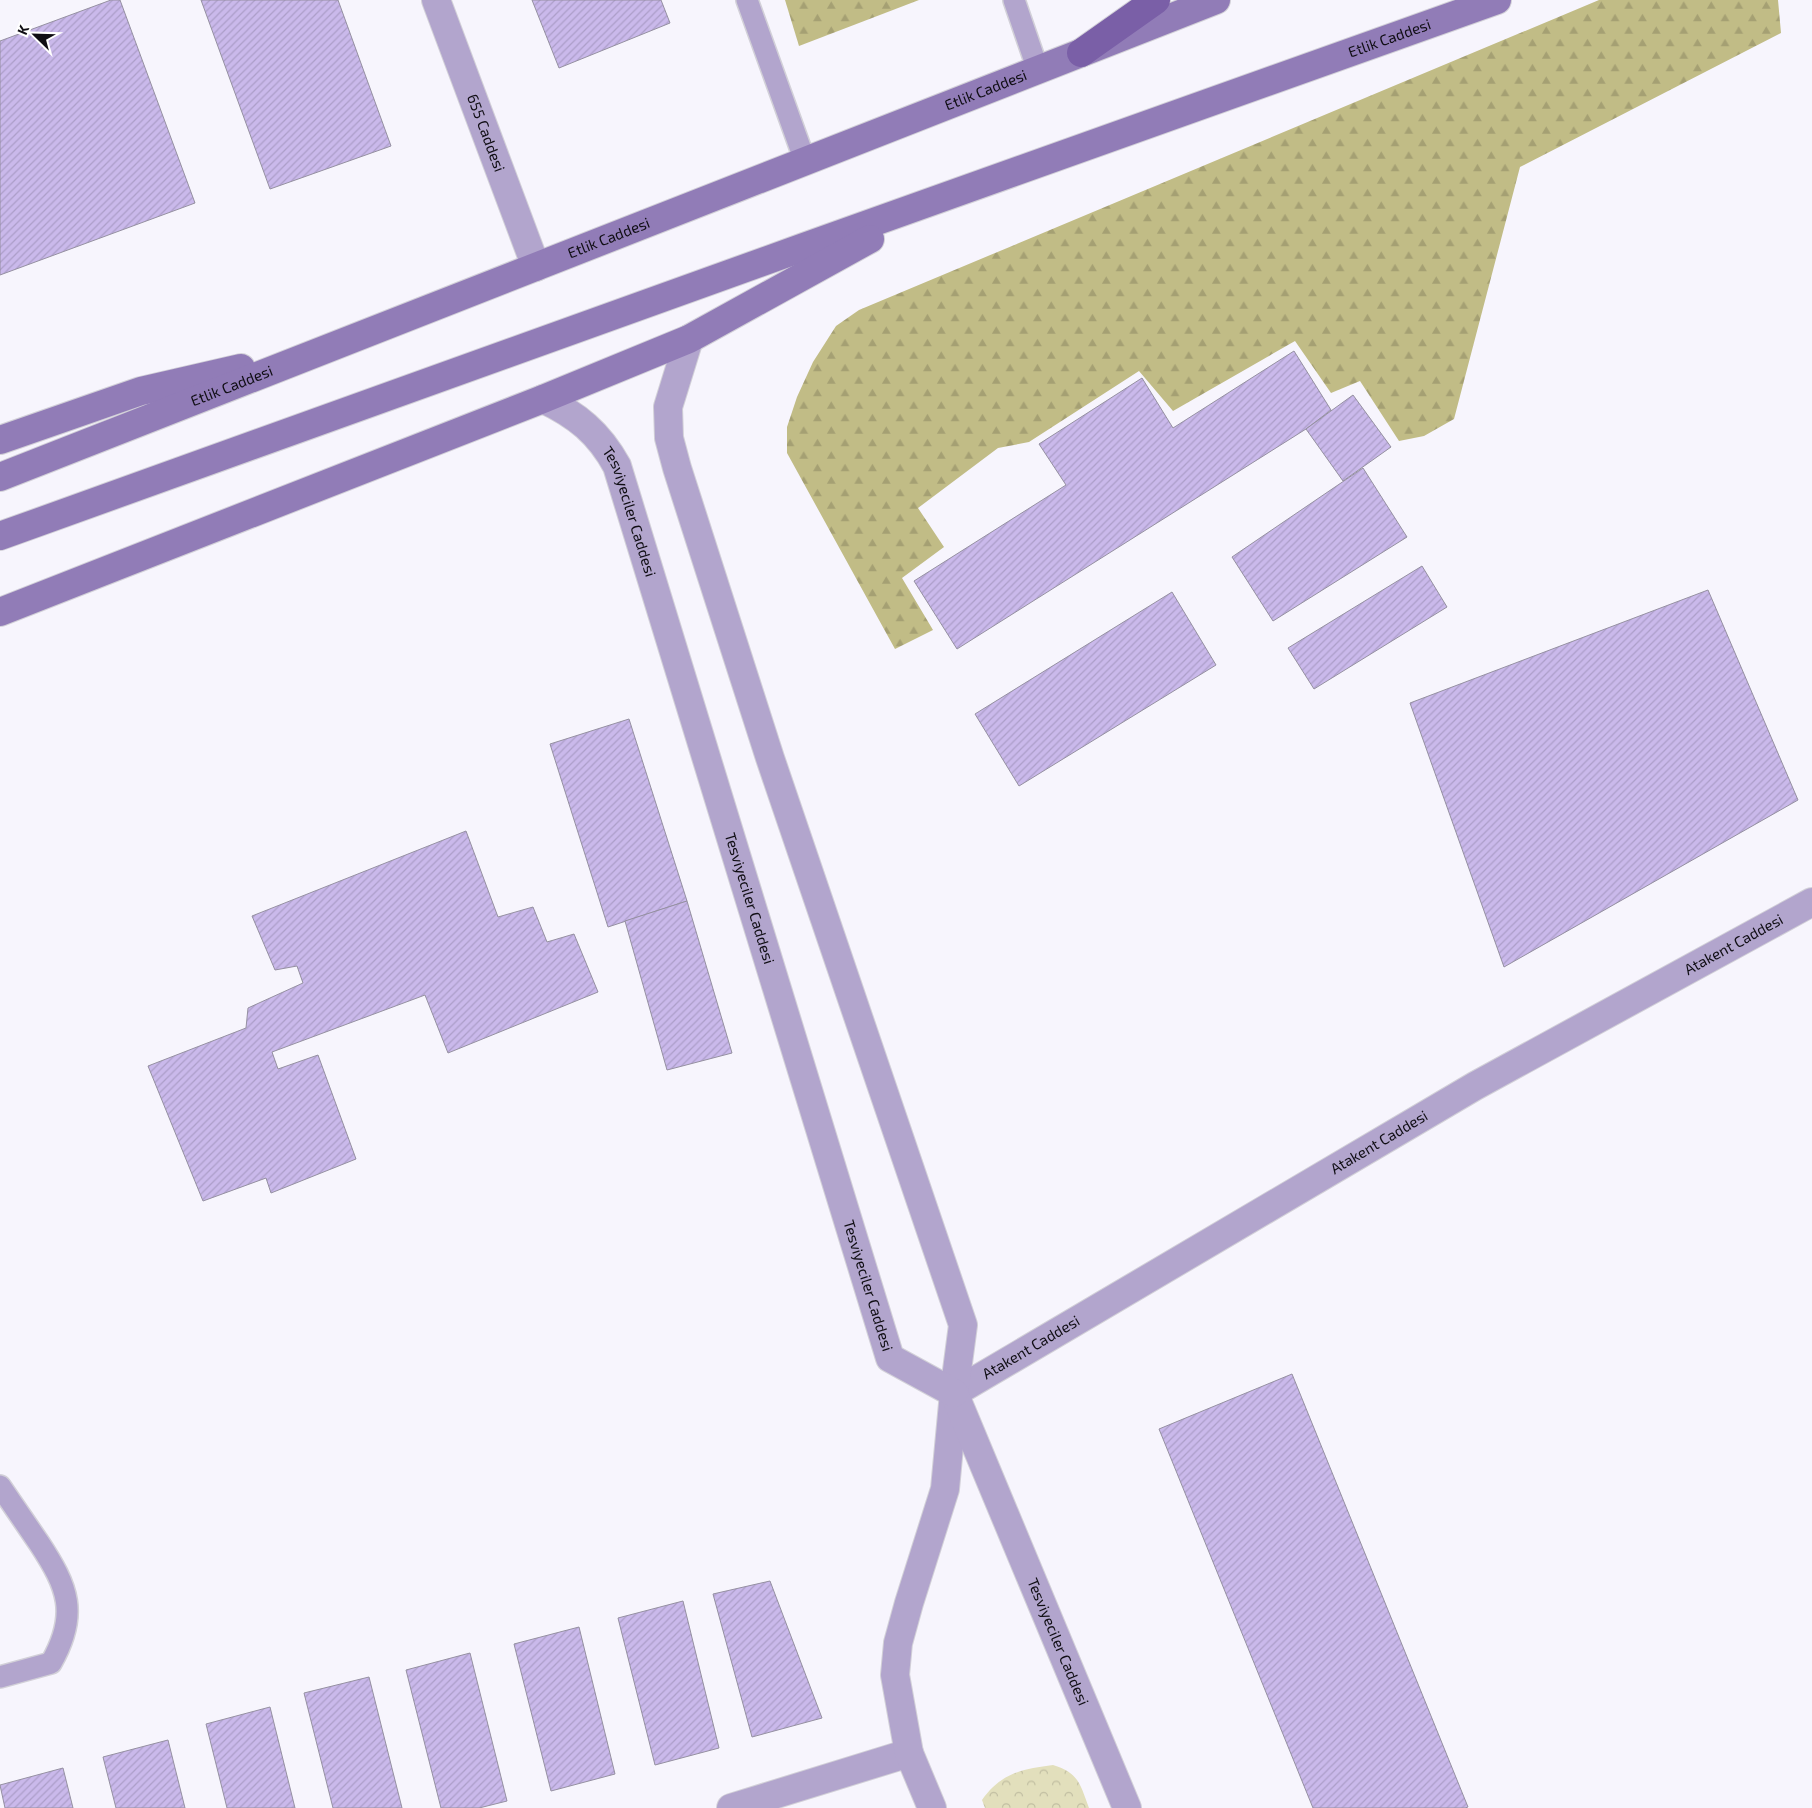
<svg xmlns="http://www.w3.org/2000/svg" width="1812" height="1808" font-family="'Exo 2',sans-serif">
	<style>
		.forest { fill: url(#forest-firs) }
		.park { fill: url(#park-crowns) }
		.building { fill: url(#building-hatch); stroke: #9590a1 }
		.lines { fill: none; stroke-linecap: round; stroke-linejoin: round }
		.service-casing { stroke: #d2d0d8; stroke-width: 24 }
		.minor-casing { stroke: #d2d0d8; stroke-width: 30 }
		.tertiary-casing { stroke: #d2d0d8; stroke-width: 30 }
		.secondary-casing { stroke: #d2d0d8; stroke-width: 30 }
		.primary-casing { stroke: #d2d0d8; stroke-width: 30 }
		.service { stroke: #b2a5cd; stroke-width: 21 }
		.minor { stroke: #b2a5cd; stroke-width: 28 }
		.tertiary { stroke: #b2a5cd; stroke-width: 28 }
		.secondary { stroke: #917cb7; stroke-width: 28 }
		.primary { stroke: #7a5fa7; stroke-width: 28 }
		.labels { text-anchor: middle; stroke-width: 4.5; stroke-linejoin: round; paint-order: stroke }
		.street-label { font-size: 15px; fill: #100e14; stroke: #fff }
	</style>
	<defs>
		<pattern id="forest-firs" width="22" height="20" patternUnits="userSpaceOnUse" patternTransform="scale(1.25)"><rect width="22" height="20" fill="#c1bc86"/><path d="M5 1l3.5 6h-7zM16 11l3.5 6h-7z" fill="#a5a073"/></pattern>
		<pattern id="park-crowns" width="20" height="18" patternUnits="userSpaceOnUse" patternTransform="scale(1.25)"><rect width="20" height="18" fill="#e2dfbc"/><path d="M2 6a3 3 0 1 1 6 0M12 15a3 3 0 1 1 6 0" fill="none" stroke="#c1bea1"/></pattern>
		<pattern id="building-hatch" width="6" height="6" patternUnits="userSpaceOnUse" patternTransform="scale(1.25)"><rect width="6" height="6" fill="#cab9eb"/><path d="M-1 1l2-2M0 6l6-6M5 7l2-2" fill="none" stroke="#ac9ec9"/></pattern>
	</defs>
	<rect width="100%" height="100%" fill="#f7f5fd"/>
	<g class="forest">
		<polygon points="785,0 919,0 799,46"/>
		<polygon points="1599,0 1778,0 1781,33 1520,167 1454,419 1424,436 1399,441 1360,381 1331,393 1295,341 1173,411 1139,371 1029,442 998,448 918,508 944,547 902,578 933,630 895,649 787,453 787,427 797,397 813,362 836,326 859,310"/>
	</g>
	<path class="park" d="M 1053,1765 C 1079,1773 1080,1784 1089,1808 L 985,1808 L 982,1800 C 1001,1773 1022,1769 1053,1765 Z"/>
	<g class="building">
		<polygon points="111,0 120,0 195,203 0,275 0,41"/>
		<polygon points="201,0 338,0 391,146 270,189"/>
		<polygon points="532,0 661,0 670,23 559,68"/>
		<polygon points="1294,351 1331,410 1306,429 957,649 914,581 1066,485 1039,444 1142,378 1173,428"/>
		<polygon points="1353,395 1391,447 1343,481 1306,429"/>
		<polygon points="1363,468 1407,537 1273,621 1232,557"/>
		<polygon points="1422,566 1447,607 1314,689 1288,648"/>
		<polygon points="1708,590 1798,800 1504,967 1410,703"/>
		<polygon points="1172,592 1216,665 1019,786 975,714"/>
		<polygon points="629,719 687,901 608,927 550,744"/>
		<polygon points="466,831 498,917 533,907 547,942 574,934 598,992 448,1053 425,995 272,1052 278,1069 318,1055 356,1159 271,1193 266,1178 203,1201 148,1066 246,1028 248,1008 303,983 297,966 275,970 252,916"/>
		<polygon points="687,901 732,1053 667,1070 625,921"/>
		<polygon points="1292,1374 1468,1807 1465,1808 1313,1808 1159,1429"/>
		<polygon points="770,1581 822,1718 752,1737 713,1594"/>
		<polygon points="683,1601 719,1748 655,1765 618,1618"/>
		<polygon points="579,1627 615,1774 551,1791 514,1644"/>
		<polygon points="470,1653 507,1801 479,1808 441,1808 406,1670"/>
		<polygon points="369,1677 402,1808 333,1808 304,1693"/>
		<polygon points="270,1707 295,1808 227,1808 206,1724"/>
		<polygon points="168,1740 185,1808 116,1808 103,1757"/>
		<polygon points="63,1768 73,1808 5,1808 0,1785"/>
	</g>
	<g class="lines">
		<g class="service-casing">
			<g id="service">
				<polyline points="747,0 805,161"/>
				<polyline points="1014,0 1038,70"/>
				<path d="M 0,1486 C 13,1505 26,1524 39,1543 C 68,1587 79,1614 51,1663 L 0,1677"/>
			</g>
		</g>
		<g class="minor-casing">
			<g id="minor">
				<polyline points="731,1808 909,1753"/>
				<path id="s1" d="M 932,1808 L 909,1753 L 895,1675 L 898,1643 L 909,1603 L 945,1489 L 954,1393 L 1475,1086 L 1812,902"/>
			</g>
		</g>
		<g class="tertiary-casing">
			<g id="tertiary">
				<path id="s2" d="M 436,0 L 536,267"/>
				<path id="s3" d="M 689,339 L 668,407 L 669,438 L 677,468 L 770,758 L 963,1325 L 954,1393 L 1127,1808"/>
				<path id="s4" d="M 543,399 C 577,415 599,433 617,466 L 890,1358 L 954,1393"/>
			</g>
		</g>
		<g class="secondary-casing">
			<g id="secondary">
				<polyline points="0,440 141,391 241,368"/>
				<path id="s5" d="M 0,477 L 1216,0"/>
				<path id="s6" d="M 0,536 C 498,354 998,179 1497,0"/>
				<polyline points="0,612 543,399 689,339 870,239"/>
			</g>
		</g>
		<g class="primary-casing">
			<polyline id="primary" points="1081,53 1156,0"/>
		</g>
		<use href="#service" class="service"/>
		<use href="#minor" class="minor"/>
		<use href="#tertiary" class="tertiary"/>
		<use href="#secondary" class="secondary"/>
		<use href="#primary" class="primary"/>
	</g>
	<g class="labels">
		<g class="street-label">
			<text dy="5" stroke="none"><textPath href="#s6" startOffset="1476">Etlik Caddesi</textPath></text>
			<text dy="5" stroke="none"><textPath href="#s5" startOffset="1059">Etlik Caddesi</textPath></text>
			<text dy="5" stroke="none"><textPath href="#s2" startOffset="142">655 Caddesi</textPath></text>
			<text dy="5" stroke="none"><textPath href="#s5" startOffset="654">Etlik Caddesi</textPath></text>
			<text dy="5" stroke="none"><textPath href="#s5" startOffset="249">Etlik Caddesi</textPath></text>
			<text dy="5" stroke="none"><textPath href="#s4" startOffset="149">Tesviyeciler Caddesi</textPath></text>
			<text dy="5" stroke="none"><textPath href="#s4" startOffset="554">Tesviyeciler Caddesi</textPath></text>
			<text dy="5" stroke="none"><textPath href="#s1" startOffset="1328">Atakent Caddesi</textPath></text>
			<text dy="5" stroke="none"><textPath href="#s1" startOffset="922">Atakent Caddesi</textPath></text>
			<text dy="5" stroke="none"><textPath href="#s4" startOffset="959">Tesviyeciler Caddesi</textPath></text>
			<text dy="5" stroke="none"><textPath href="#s1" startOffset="518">Atakent Caddesi</textPath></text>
			<text dy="5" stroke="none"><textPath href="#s3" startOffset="1375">Tesviyeciler Caddesi</textPath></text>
		</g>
	</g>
	<g transform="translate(35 35) rotate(293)" stroke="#ffffff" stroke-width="4" paint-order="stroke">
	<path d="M0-4L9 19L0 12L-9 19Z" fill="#100e14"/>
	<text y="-8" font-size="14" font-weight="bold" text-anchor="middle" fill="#100e14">K</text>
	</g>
</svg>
